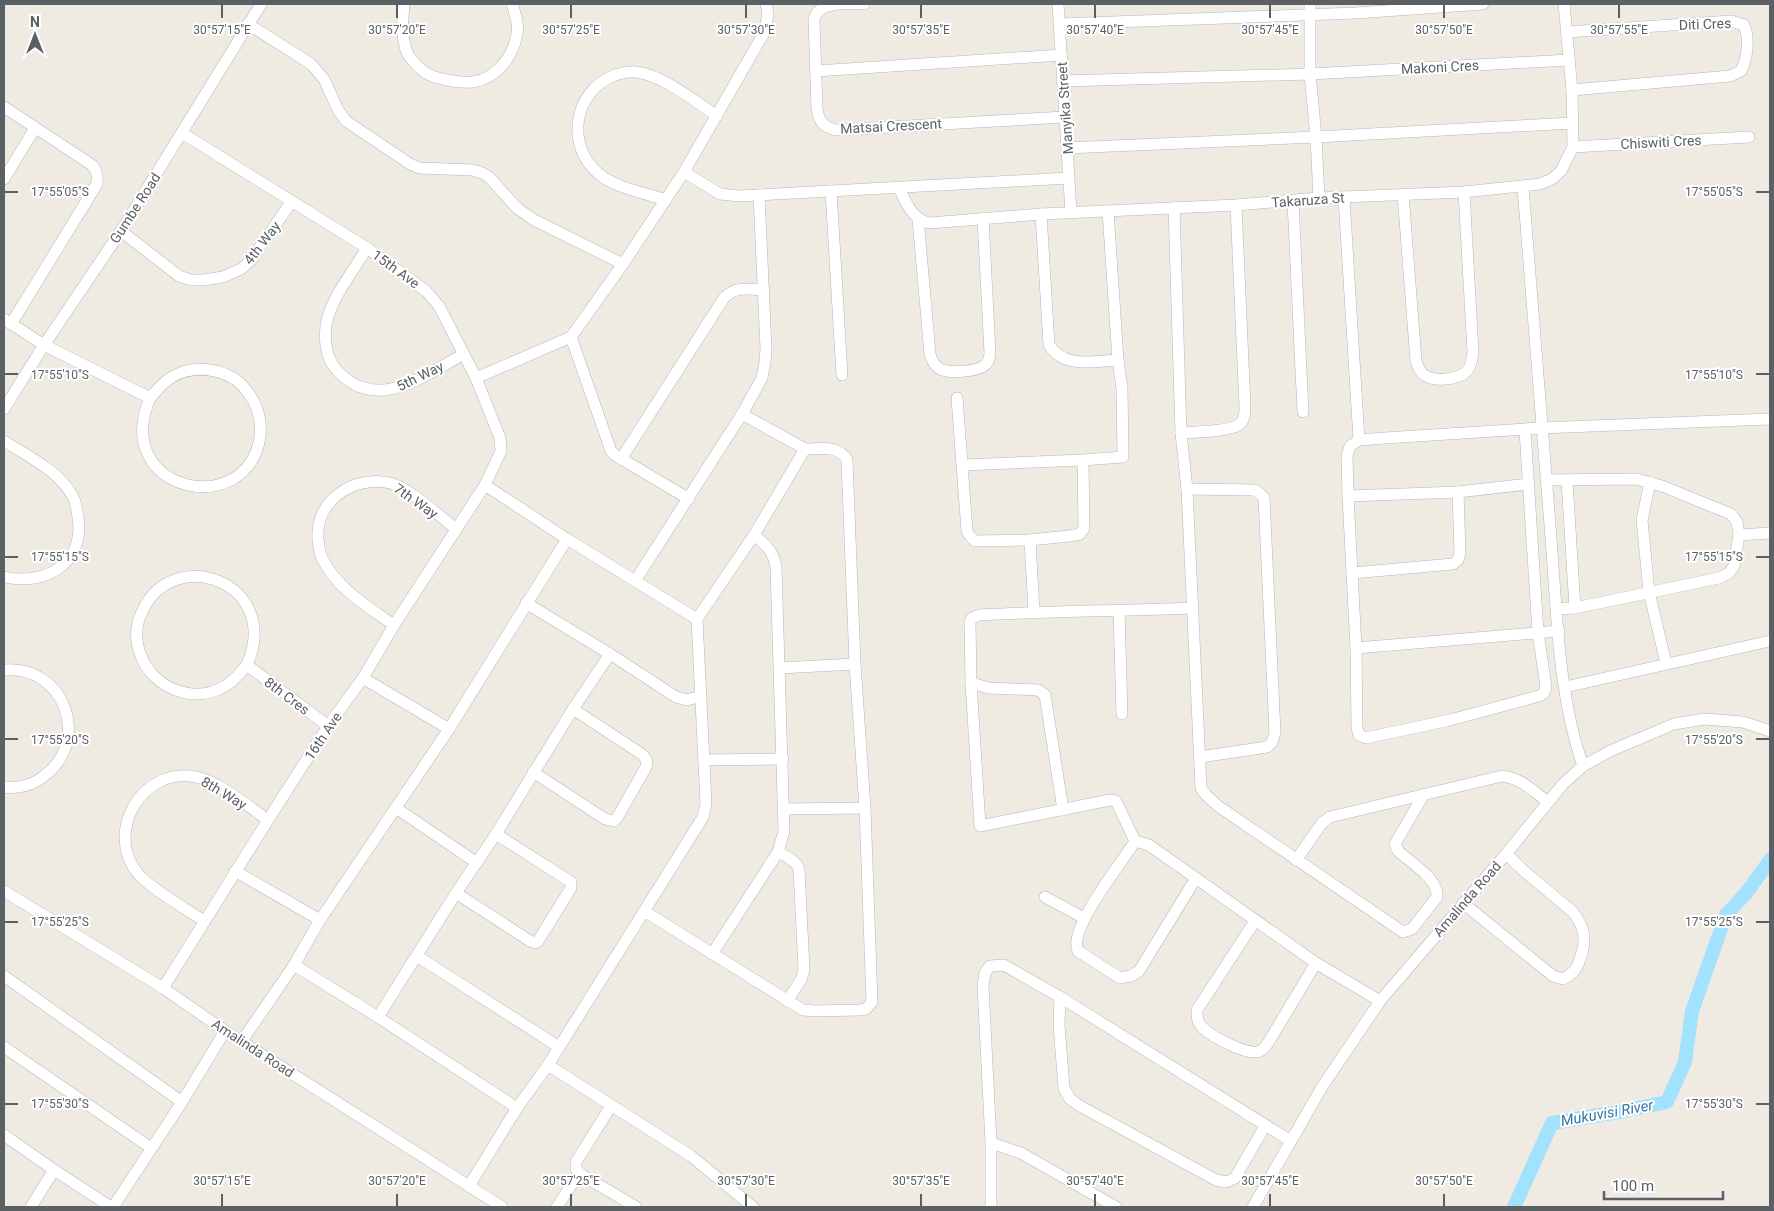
<svg xmlns="http://www.w3.org/2000/svg" width="1774" height="1211" font-family="Roboto,sans-serif">
	<style>
		.lines { fill: none; stroke-linecap: round; stroke-linejoin: round }
		.river { stroke: #a3e2ff; stroke-width: 14 }
		.minor-casing { stroke: #b4b7bb; stroke-width: 12 }
		.minor { stroke: #fff; stroke-width: 11 }
		.ticks { fill: none; stroke: #5b6065; stroke-width: 2 }
		.labels { text-anchor: middle; stroke-width: 4; stroke-linejoin: round; paint-order: stroke }
		.street-label { font-size: 14px; fill: #5b6065; stroke: #fff }
		.water-label { font-size: 15px; font-style: italic; fill: #3578a5; stroke: #fff }
		.ticks-label { font-size: 12px; text-anchor: middle; fill: #5b6065; stroke: #fff; stroke-width: 4; stroke-linejoin: round; paint-order: stroke }
	</style>
	<rect width="100%" height="100%" fill="#efebe3"/>
	<g class="lines">
		<polyline class="river" points="1514,1207 1552,1123 1624,1111 1667,1102 1685,1062 1692,1011 1726,915 1747,892 1770,860"/>
		<g class="minor-casing">
			<g id="minor">
				<path d="M 404,4 C 403,18 401,32 405,46 C 406,52 410,58 414,62 C 424,74 432,77 447,80 C 456,82 464,83 473,82 C 497,78 513,57 517,34 C 519,24 515,13 512,4"/>
				<path d="M 864,4 C 848,4 819,0 814,19 L 817,109 C 819,122 824,127 836,130 L 1065,117"/>
				<polyline points="1058,4 1071,213"/>
				<polyline points="1310,4 1310,74 1316,137 1319,198"/>
				<polyline points="248,24 311,64 324,79 338,110 346,121 410,164 419,168 473,170 482,173 489,177 517,208 534,220 623,264"/>
				<polyline points="1060,24 1356,13 1483,4"/>
				<path d="M 1567,32 L 1731,21 L 1744,25 C 1750,38 1747,59 1741,71 L 1730,76 L 1572,90"/>
				<polyline points="816,71 1061,55"/>
				<polyline points="1062,81 1310,74 1569,60"/>
				<path d="M 4,107 L 92,165 C 97,171 98,176 97,184 L 11,324"/>
				<polyline points="1573,147 1749,137"/>
				<polyline points="1067,148 1316,137 1572,123"/>
				<polyline points="684,172 720,194 740,196 1069,178"/>
				<polyline points="4,179 35,128"/>
				<path d="M 1523,187 C 1532,304 1541,421 1551,538 C 1557,614 1558,694 1583,766"/>
				<path d="M 899,188 C 906,202 912,220 930,223 L 1041,214 L 1236,205 L 1319,198 L 1464,192 L 1540,184 L 1552,179 L 1561,171 L 1573,147 L 1572,90 L 1564,4"/>
				<polyline points="831,191 842,375"/>
				<path d="M 1403,194 L 1416,361 C 1418,366 1419,371 1424,375 C 1434,382 1458,380 1467,371 C 1471,367 1472,358 1473,352 L 1464,192"/>
				<polyline points="1344,198 1359,440"/>
				<path d="M 666,200 C 646,193 615,188 599,174 C 565,146 573,91 615,75 C 622,73 629,71 637,72 C 664,76 694,101 717,116"/>
				<polyline points="1293,201 1303,412"/>
				<path d="M 1174,208 L 1181,433 L 1187,489 L 1201,788 L 1206,795 L 1218,806 L 1403,932 L 1412,929 L 1437,897 C 1439,879 1410,862 1398,851 L 1395,844 L 1424,794"/>
				<path d="M 1041,214 L 1049,345 C 1064,369 1094,361 1118,360 L 1108,211"/>
				<path d="M 918,219 L 930,354 C 932,361 935,367 942,370 C 952,373 979,372 986,364 C 989,361 990,357 990,353 L 983,218"/>
				<polyline points="121,231 179,276 191,280 203,280 223,277 241,269 251,260 292,201"/>
				<path d="M 367,248 C 355,268 334,295 328,317 C 323,333 325,356 335,368 C 374,415 423,376 464,354"/>
				<path d="M 4,319 L 44,345 L 150,398 C 110,492 247,521 260,437 C 262,420 258,405 247,391 C 231,369 196,363 172,377 C 163,382 157,390 150,398"/>
				<polyline points="571,337 611,451 615,455 689,499"/>
				<polyline points="476,378 571,337 623,264 684,172 764,33 768,14 766,4"/>
				<polyline points="957,398 967,531 970,536 975,541 1030,540 1069,536 1080,534 1084,528 1083,460"/>
				<polyline points="4,409 44,345 121,231 261,4"/>
				<polyline points="742,414 805,449"/>
				<polyline points="1525,430 1538,633 1546,687 1544,693 1539,696 1450,720 1366,738 1359,735 1357,728 1356,648 1348,496 1347,456 1350,446 1359,440 1385,438 1540,428 1770,419"/>
				<path d="M 1181,433 C 1194,432 1233,432 1241,423 C 1245,419 1245,412 1245,407 L 1236,205"/>
				<path d="M 4,441 C 27,456 58,470 72,495 C 76,501 77,511 78,517 C 85,564 45,586 4,577"/>
				<path d="M 621,459 L 724,298 C 735,286 749,289 764,290"/>
				<polyline points="963,465 1083,460 1123,457 1122,388 1118,360"/>
				<polyline points="1546,480 1636,479 1662,486 1731,514 1737,522 1739,535 1734,566 1729,573 1719,578 1575,608 1557,609"/>
				<polyline points="1567,481 1575,608"/>
				<polyline points="1650,482 1642,520 1649,592 1666,663"/>
				<polyline points="485,485 567,539 697,619"/>
				<polyline points="1187,489 1254,490 1258,492 1264,498 1275,733 1272,742 1267,747 1200,757"/>
				<polyline points="1348,496 1458,492 1529,484"/>
				<polyline points="1739,535 1770,533"/>
				<polyline points="1030,540 1034,612"/>
				<polyline points="1352,573 1453,564 1458,560 1460,553 1458,492"/>
				<polyline points="635,581 742,414 762,378 765,362 766,349 759,195"/>
				<polyline points="526,603 610,654 676,697 687,700 701,696"/>
				<polyline points="1119,611 1122,714"/>
				<path d="M 394,625 C 367,606 337,589 322,558 C 319,552 319,546 318,539 C 315,500 354,475 390,483 C 409,487 440,517 456,529"/>
				<polyline points="1356,648 1559,631"/>
				<path d="M 247,665 C 240,673 234,681 225,686 C 194,705 153,688 141,656 C 135,641 135,626 142,612 C 172,543 283,582 247,665 L 328,726"/>
				<polyline points="780,668 855,664"/>
				<path d="M 4,670 C 64,664 92,741 44,776 C 33,785 18,789 4,787"/>
				<polyline points="363,678 449,729"/>
				<polyline points="971,683 989,688 1038,690 1045,695 1063,810"/>
				<polyline points="1565,687 1770,641"/>
				<polyline points="704,760 783,759"/>
				<polyline points="533,772 605,819 614,821 617,818 646,767 647,761 643,755 573,709"/>
				<polyline points="396,808 477,863"/>
				<polyline points="784,809 865,808"/>
				<path d="M 1135,841 L 1116,801 L 1110,800 L 980,826 L 971,683 L 970,622 L 972,618 L 979,615 C 1050,611 1122,611 1193,608"/>
				<path d="M 778,852 C 787,857 795,860 799,869 L 804,970 L 801,980 L 787,1001"/>
				<path d="M 1296,860 L 1322,823 L 1330,817 L 1502,776 C 1521,778 1533,791 1548,802"/>
				<polyline points="235,871 320,920"/>
				<path d="M 1196,878 L 1139,971 L 1131,976 L 1120,978 L 1078,951 C 1067,929 1123,862 1135,841 L 1149,845 L 1316,963 L 1380,1001"/>
				<polyline points="4,891 163,988 225,1031 502,1207"/>
				<polyline points="456,893 530,941 535,943 538,941 571,888 571,882 496,834"/>
				<polyline points="1045,897 1084,918"/>
				<path d="M 1463,903 L 1553,976 L 1563,979 C 1573,974 1577,969 1580,959 C 1587,940 1585,928 1573,912 L 1525,872 L 1506,854"/>
				<path d="M 204,921 C 186,909 153,890 139,875 C 103,833 142,766 196,777 C 218,781 249,807 268,820"/>
				<path d="M 1255,921 L 1197,1010 C 1197,1017 1197,1023 1203,1028 C 1211,1036 1249,1057 1260,1051 C 1263,1050 1266,1046 1268,1043 L 1316,963"/>
				<path d="M 712,954 L 778,852 L 784,831 L 776,567 C 774,552 766,545 754,535"/>
				<polyline points="417,956 559,1047"/>
				<polyline points="294,965 378,1017 456,893 496,834 573,709 610,654"/>
				<polyline points="4,976 182,1102"/>
				<polyline points="163,988 268,820 328,726 363,678 394,625 485,485 501,451 500,438 476,378 439,306 426,291 367,248 182,133"/>
				<polyline points="1060,997 1059,1025 1064,1088 1070,1099 1080,1106 1216,1180 1226,1182 1235,1178 1265,1126"/>
				<polyline points="378,1017 517,1108"/>
				<polyline points="242,1041 294,965 320,920 449,729 567,539"/>
				<polyline points="4,1047 151,1148"/>
				<polyline points="548,1065 691,1156 753,1207"/>
				<polyline points="611,1106 576,1162 576,1169 582,1175 636,1207"/>
				<polyline points="4,1135 54,1170 111,1207"/>
				<polyline points="991,1143 1021,1153 1116,1207"/>
				<path d="M 469,1186 L 517,1108 L 548,1065 L 703,817 L 706,804 L 697,619 L 754,535 L 805,449 C 821,449 839,445 847,460 L 855,664 L 865,808 L 872,1002 L 866,1009 L 859,1010 L 815,1011 L 803,1010 L 644,911"/>
				<polyline points="31,1207 54,1170"/>
				<polyline points="113,1207 182,1102 225,1031"/>
				<polyline points="557,1207 579,1173"/>
				<polyline points="991,1207 991,1143 983,986 985,973 990,966 1004,965 1060,997 1291,1141"/>
				<polyline points="1253,1207 1322,1087 1380,1001 1506,854 1563,784 1583,766 1610,751 1674,724 1704,719 1743,722 1770,731"/>
			</g>
		</g>
		<use href="#minor" class="minor"/>
	</g>
	<path class="ticks" d="M 222,5 L 222,18M 397,5 L 397,18M 571,5 L 571,18M 746,5 L 746,18M 921,5 L 921,18M 1095,5 L 1095,18M 1270,5 L 1270,18M 1444,5 L 1444,18M 1619,5 L 1619,18M 5,192 L 18,192M 1756,192 L 1769,192M 5,374 L 18,374M 1756,374 L 1769,374M 5,557 L 18,557M 1756,557 L 1769,557M 5,739 L 18,739M 1756,739 L 1769,739M 5,922 L 18,922M 1756,922 L 1769,922M 5,1104 L 18,1104M 1756,1104 L 1769,1104M 222,1194 L 222,1206M 397,1194 L 397,1206M 571,1194 L 571,1206M 746,1194 L 746,1206M 921,1194 L 921,1206M 1095,1194 L 1095,1206M 1270,1194 L 1270,1206M 1444,1194 L 1444,1206"/>
	<g class="labels">
		<g class="street-label">
			<text transform="translate(1705 24) rotate(-2)" y="5">Diti Cres</text>
			<text transform="translate(1440 67) rotate(-3)" y="5">Makoni Cres</text>
			<text transform="translate(1065 108) rotate(-94)" y="5">Manyika Street</text>
			<text transform="translate(891 126) rotate(-3)" y="5">Matsai Crescent</text>
			<text transform="translate(1661 142) rotate(-3)" y="5">Chiswiti Cres</text>
			<text transform="translate(1308 200) rotate(-4)" y="5">Takaruza St</text>
			<text transform="translate(135 208) rotate(-57)" y="5">Gumbe Road</text>
			<text transform="translate(262 243) rotate(-52)" y="5">4th Way</text>
			<text transform="translate(396 269) rotate(36)" y="5">15th Ave</text>
			<text transform="translate(420 376) rotate(-26)" y="5">5th Way</text>
			<text transform="translate(416 501) rotate(35)" y="5">7th Way</text>
			<text transform="translate(287 696) rotate(37)" y="5">8th Cres</text>
			<text transform="translate(323 736) rotate(-56)" y="5">16th Ave</text>
			<text transform="translate(224 793) rotate(31)" y="5">8th Way</text>
			<text transform="translate(1467 899) rotate(-49)" y="5">Amalinda Road</text>
			<text transform="translate(253 1048) rotate(33)" y="5">Amalinda Road</text>
		</g>
		<g class="water-label">
			<text transform="translate(1607 1113) rotate(-10)" y="5">Mukuvisi River</text>
		</g>
	</g>
	<g class="ticks-label">
		<text x="222" y="34">30°57'15"E</text>
		<text x="397" y="34">30°57'20"E</text>
		<text x="571" y="34">30°57'25"E</text>
		<text x="746" y="34">30°57'30"E</text>
		<text x="921" y="34">30°57'35"E</text>
		<text x="1095" y="34">30°57'40"E</text>
		<text x="1270" y="34">30°57'45"E</text>
		<text x="1444" y="34">30°57'50"E</text>
		<text x="1619" y="34">30°57'55"E</text>
		<text x="60" y="196">17°55'05"S</text>
		<text x="1714" y="196">17°55'05"S</text>
		<text x="60" y="379">17°55'10"S</text>
		<text x="1714" y="379">17°55'10"S</text>
		<text x="60" y="561">17°55'15"S</text>
		<text x="1714" y="561">17°55'15"S</text>
		<text x="60" y="744">17°55'20"S</text>
		<text x="1714" y="744">17°55'20"S</text>
		<text x="60" y="926">17°55'25"S</text>
		<text x="1714" y="926">17°55'25"S</text>
		<text x="60" y="1108">17°55'30"S</text>
		<text x="1714" y="1108">17°55'30"S</text>
		<text x="222" y="1185">30°57'15"E</text>
		<text x="397" y="1185">30°57'20"E</text>
		<text x="571" y="1185">30°57'25"E</text>
		<text x="746" y="1185">30°57'30"E</text>
		<text x="921" y="1185">30°57'35"E</text>
		<text x="1095" y="1185">30°57'40"E</text>
		<text x="1270" y="1185">30°57'45"E</text>
		<text x="1444" y="1185">30°57'50"E</text>
	</g>
	<rect width="1774" height="1211" fill="none" stroke="#5b6065" stroke-width="10"/>
	<g transform="translate(35 35)" stroke="#ffffff" stroke-width="4" paint-order="stroke">
	<path d="M0-4L9 19L0 12L-9 19Z" fill="#5b6065"/>
	<text y="-8" font-size="14" font-weight="bold" text-anchor="middle" fill="#5b6065">N</text>
	</g>
	<path d="M1604 1191v8h119v-8" fill="none" stroke="#5b6065" stroke-width="2.5"/>
	<text x="1612" y="1191" font-size="15" fill="#5b6065" stroke="#ffffff" stroke-width="4" paint-order="stroke">100 m</text>
</svg>
